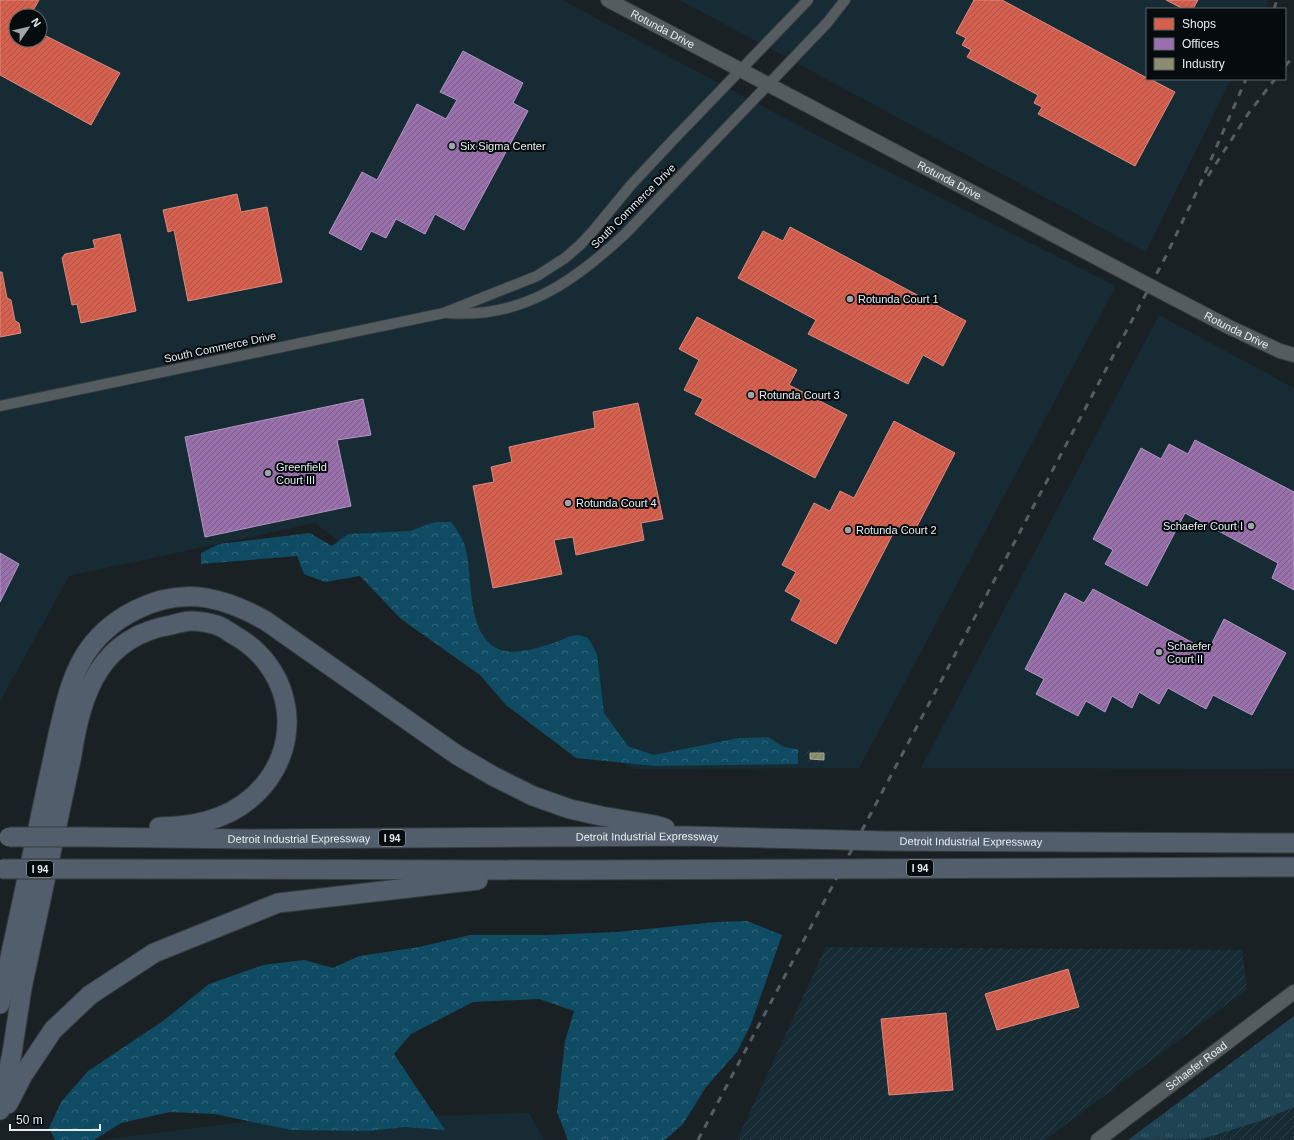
<svg xmlns="http://www.w3.org/2000/svg" width="1294" height="1140" font-family="Helvetica,sans-serif">
	<style>
		.built { fill: #162b34; fill-rule: evenodd }
		.industrial { fill: url(#industrial-furrows) }
		.grass { fill: url(#grass-tufts) }
		.forest { fill: url(#forest-crowns) }
		.shops { fill: url(#shops-hatch); stroke: #da8b7f }
		.offices { fill: url(#offices-hatch); stroke: #b096c1 }
		.industry { fill: url(#industry-hatch); stroke: #a7a996 }
		.lines { fill: none; stroke-linecap: round; stroke-linejoin: round }
		.street-casing { stroke: #363c3f; stroke-width: 12 }
		.secondary-casing { stroke: #363c3f; stroke-width: 16 }
		.highway-casing { stroke: #363c3f; stroke-width: 21 }
		.street { stroke: #555c5f; stroke-width: 10 }
		.secondary { stroke: #555c5f; stroke-width: 14 }
		.highway { stroke: #525e6b; stroke-width: 19 }
		.rail { stroke: #565d60; stroke-width: 3; stroke-dasharray: 7 7; stroke-linecap: butt }
		.highway-bridge-casing { stroke: #363c3f; stroke-width: 21; stroke-linecap: butt }
		.highway-bridge { stroke: #525e6b; stroke-width: 19 }
		.poi-dot { fill: #9ea6ab; stroke: #060b0e; stroke-width: 1.5 }
		.labels { text-anchor: middle; stroke-width: 4; stroke-linejoin: round; paint-order: stroke }
		.shield { fill: #060b0e; stroke: #a2aaae; stroke-width: 1 }
		.shield-label { font-size: 10px; font-weight: bold; fill: #e5eef3 }
		.street-label { font-size: 11px; fill: #e5eef3; stroke: #060b0e }
		.poi-label { font-size: 11px; fill: #e5eef3; stroke: #060b0e; text-anchor: start }
	</style>
	<defs>
		<pattern id="industrial-furrows" width="10" height="10" patternUnits="userSpaceOnUse"><rect width="10" height="10" fill="#162b34"/><path d="M-1 1l2-2M0 10L10 0M9 11l2-2" fill="none" stroke="#2c4048"/></pattern>
		<pattern id="grass-tufts" width="24" height="20" patternUnits="userSpaceOnUse"><rect width="24" height="20" fill="#1e4352"/><path d="M3 7l-1-3M5 7V3M7 7l1-3M15 17l-1-3M17 17v-4M19 17l1-3" fill="none" stroke="#3f5e6b"/></pattern>
		<pattern id="forest-crowns" width="20" height="18" patternUnits="userSpaceOnUse"><rect width="20" height="18" fill="#0f4b62"/><path d="M2 6a3 3 0 1 1 6 0M12 15a3 3 0 1 1 6 0" fill="none" stroke="#326579"/></pattern>
		<pattern id="shops-hatch" width="6" height="6" patternUnits="userSpaceOnUse"><rect width="6" height="6" fill="#d6604d"/><path d="M-1 1l2-2M0 6l6-6M5 7l2-2" fill="none" stroke="#a3574c"/></pattern>
		<pattern id="offices-hatch" width="6" height="6" patternUnits="userSpaceOnUse"><rect width="6" height="6" fill="#9970ab"/><path d="M-1 1l2-2M0 6l6-6M5 7l2-2" fill="none" stroke="#776084"/></pattern>
		<pattern id="industry-hatch" width="6" height="6" patternUnits="userSpaceOnUse"><rect width="6" height="6" fill="#8c8c6e"/><path d="M-1 1l2-2M0 6l6-6M5 7l2-2" fill="none" stroke="#737461"/></pattern>
	</defs>
	<rect width="100%" height="100%" fill="#192125"/>
	<g class="built">
		<path d="M 0,0 L 562,0 L 847,151 L 1116,286 L 859,768 L 633,769 L 315,523 L 69,576 L 0,702 ZM 16,16 L 40,16 L 40,40 L 16,40 Z"/>
		<polygon points="680,0 1268,0 1266,9 1147,9 1147,79 1231,79 1146,252"/>
		<polygon points="1159,315 1294,388 1294,769 921,768"/>
		<polygon points="529,1113 544,1140 101,1140 251,1121"/>
	</g>
	<g class="industrial">
		<polygon points="805,750 828,750 827,763 805,762"/>
		<polygon points="826,947 1242,950 1247,989 1045,1140 737,1140"/>
		<polygon points="1294,1032 1294,1140 1144,1140"/>
	</g>
	<polygon class="grass" points="1294,1016 1294,1107 1260,1121 1202,1139 1128,1140"/>
	<g class="forest">
		<path d="M 435,522 L 451,522 C 457,530 462,537 465,546 C 474,576 464,642 505,651 C 520,654 545,646 559,641 C 564,639 571,635 577,635 C 580,635 585,637 588,638 L 597,654 L 604,713 L 628,746 L 654,755 L 739,738 L 768,737 L 784,747 L 798,749 L 798,764 L 654,766 L 576,758 L 506,705 L 480,675 L 401,619 L 360,576 L 325,582 L 304,574 L 297,556 L 201,564 L 201,553 L 219,544 L 310,533 L 332,546 L 348,534 L 410,531 Z"/>
		<polygon points="747,921 782,935 751,1024 737,1052 706,1087 683,1124 665,1140 568,1140 557,1112 565,1041 574,1011 539,999 473,1002 411,1034 394,1054 445,1130 405,1127 368,1131 291,1130 215,1114 170,1112 121,1123 94,1140 55,1140 49,1128 61,1102 88,1071 163,1021 209,984 263,965 304,960 333,968 359,956 419,947 470,935 545,935 617,932 716,922"/>
	</g>
	<g class="shops">
		<polygon points="0,0 39,0 30,16 16,16 16,40 40,40 40,33 120,73 91,125 0,75"/>
		<polygon points="974,0 1002,0 1147,78 1147,79 1150,79 1175,92 1135,166 1038,114 1042,107 1034,103 1038,95 967,57 971,50 962,45 966,38 956,33"/>
		<polygon points="1166,0 1198,0 1193,9 1183,9"/>
		<polygon points="237,194 241,212 267,207 282,282 188,301 174,230 168,232 163,210"/>
		<polygon points="790,227 966,321 943,366 923,355 908,384 808,334 816,320 738,278 763,231 783,241"/>
		<polygon points="120,234 136,311 81,323 77,304 72,305 62,258 65,254 95,248 93,240"/>
		<polygon points="0,272 2,272 7,298 11,300 15,321 19,323 21,333 0,337"/>
		<polygon points="697,317 797,370 789,385 847,415 815,478 695,414 703,399 684,390 699,360 679,349"/>
		<polygon points="638,403 663,519 641,523 644,540 576,555 573,537 554,540 562,574 493,588 473,486 494,482 491,467 512,462 509,447 595,428 593,412"/>
		<polygon points="894,421 955,453 913,534 897,526 836,644 791,620 801,600 785,591 796,572 782,565 814,503 830,511 840,491 854,498"/>
		<polygon points="1068,969 1079,1007 997,1030 985,994"/>
		<polygon points="946,1013 953,1090 889,1095 881,1019"/>
	</g>
	<g class="offices">
		<polygon points="463,51 523,83 513,103 528,111 464,230 435,214 425,234 396,219 386,238 371,231 361,250 329,233 362,172 377,180 417,104 446,119 457,100 440,92"/>
		<polygon points="363,399 371,435 337,440 351,506 205,537 185,437"/>
		<polygon points="1195,440 1294,492 1294,590 1272,578 1278,563 1185,513 1147,586 1105,564 1113,550 1093,539 1141,448 1161,459 1169,444 1188,454"/>
		<polygon points="0,553 19,564 0,602"/>
		<polygon points="1093,589 1208,651 1224,619 1286,653 1252,715 1213,695 1206,709 1168,688 1159,704 1139,692 1132,708 1112,696 1105,712 1086,701 1078,716 1036,694 1044,679 1025,669 1065,593 1084,603"/>
	</g>
	<polygon class="industry" points="810,753 824,753 824,760 810,759"/>
	<g class="lines">
		<g class="street-casing">
			<g id="street">
				<path d="M 448,313 C 522,319 575,281 626,233 L 827,23 L 845,0"/>
				<polyline points="0,406 444,313 537,276 565,258 580,245 593,231 631,185 673,140 808,0"/>
			</g>
		</g>
		<g class="secondary-casing">
			<g id="secondary">
				<path id="s1" d="M 608,0 L 1154,288 L 1229,327 L 1280,351 L 1294,355"/>
				<path id="s2" d="M 1098,1140 L 1294,992"/>
			</g>
		</g>
		<g class="highway-casing">
			<g id="highway">
				<path id="s3" d="M 85,837 L 246,839 L 687,836 L 885,841 L 1294,843"/>
				<polyline points="78,869 570,870 1294,867"/>
				<path d="M 0,1004 L 59,730 C 65,705 70,681 83,658 C 107,617 160,590 207,598 C 229,602 247,610 266,621 L 457,755 L 493,776 L 533,796 L 570,809 L 601,816 L 655,825 L 665,828"/>
				<polyline points="8,1104 23,1075 53,1030 90,995 154,953 278,903 478,880"/>
				<path d="M 0,1110 L 12,1053 L 22,988 L 72,755 C 81,692 101,637 171,625 C 178,623 185,621 192,621 C 199,621 212,623 219,626 C 224,628 229,632 234,635 C 287,664 304,730 268,780 C 242,815 201,827 159,827"/>
			</g>
		</g>
		<use href="#street" class="street"/>
		<use href="#secondary" class="secondary"/>
		<use href="#highway" class="highway"/>
		<g class="rail">
			<polyline points="1274,9 1277,0"/>
			<polyline points="1285,66 1294,56"/>
			<polyline points="1208,176 1248,114 1275,79"/>
			<polyline points="698,1140 1166,256 1199,187 1246,79"/>
		</g>
		<g class="highway-bridge-casing">
			<g id="highway-bridge">
				<polyline points="9,837 85,837"/>
				<polyline points="2,869 78,869"/>
			</g>
		</g>
		<use href="#highway-bridge" class="highway-bridge"/>
	</g>
	<g class="poi-dot">
		<circle cx="452" cy="146" r="4"/>
		<circle cx="850" cy="299" r="4"/>
		<circle cx="751" cy="395" r="4"/>
		<circle cx="268" cy="473" r="4"/>
		<circle cx="568" cy="503" r="4"/>
		<circle cx="1251" cy="526" r="4"/>
		<circle cx="848" cy="530" r="4"/>
		<circle cx="1159" cy="652" r="4"/>
	</g>
	<g class="labels">
		<g class="shield">
			<rect x="379" y="830" width="26" height="16" rx="3"/>
			<rect x="907" y="860" width="26" height="16" rx="3"/>
			<rect x="27" y="861" width="26" height="16" rx="3"/>
		</g>
		<g class="shield-label">
			<text x="392" y="842">I 94</text>
			<text x="920" y="872">I 94</text>
			<text x="40" y="873">I 94</text>
		</g>
		<g class="street-label">
			<text dy="4" stroke="none"><textPath href="#s1" startOffset="62">Rotunda Drive</textPath></text>
			<text dy="4" stroke="none"><textPath href="#s1" startOffset="386">Rotunda Drive</textPath></text>
			<text transform="translate(633 206) rotate(-45)" y="4">South Commerce Drive</text>
			<text dy="4" stroke="none"><textPath href="#s1" startOffset="710">Rotunda Drive</textPath></text>
			<text transform="translate(220 347) rotate(-12)" y="4">South Commerce Drive</text>
			<text dy="4" stroke="none"><textPath href="#s3" startOffset="562">Detroit Industrial Expressway</textPath></text>
			<text dy="4" stroke="none"><textPath href="#s3" startOffset="214">Detroit Industrial Expressway</textPath></text>
			<text dy="4" stroke="none"><textPath href="#s3" startOffset="886">Detroit Industrial Expressway</textPath></text>
			<text dy="4" stroke="none"><textPath href="#s2" startOffset="123">Schaefer Road</textPath></text>
		</g>
		<g class="poi-label">
			<text x="460" y="150">Six Sigma Center</text>
			<text x="858" y="303">Rotunda Court 1</text>
			<text x="759" y="399">Rotunda Court 3</text>
			<text x="276" y="471">Greenfield<tspan x="276" dy="13">Court III</tspan></text>
			<text x="576" y="507">Rotunda Court 4</text>
			<text x="1243" y="530" text-anchor="end">Schaefer Court I</text>
			<text x="856" y="534">Rotunda Court 2</text>
			<text x="1167" y="650">Schaefer<tspan x="1167" dy="13">Court II</tspan></text>
		</g>
	</g>
	<rect x="1146" y="8" width="140" height="72" fill="#060b0e" stroke="#5f666a"/>
	<rect x="1154" y="18" width="20" height="12" fill="#d6604d" stroke="#5f666a"/>
	<text x="1182" y="28" font-size="12" fill="#e5eef3">Shops</text>
	<rect x="1154" y="38" width="20" height="12" fill="#9970ab" stroke="#5f666a"/>
	<text x="1182" y="48" font-size="12" fill="#e5eef3">Offices</text>
	<rect x="1154" y="58" width="20" height="12" fill="#8c8c6e" stroke="#5f666a"/>
	<text x="1182" y="68" font-size="12" fill="#e5eef3">Industry</text>
	<g transform="translate(28 28) rotate(56)"><circle r="19" fill="#060b0e" stroke="#5f666a"/>
	<path d="M0-3L7 15L0 10L-7 15Z" fill="#9ea6ab"/>
	<text y="-6" font-size="11" font-weight="bold" text-anchor="middle" fill="#e5eef3">N</text>
	</g>
	<path d="M10 1124v6h90v-6" fill="none" stroke="#e5eef3" stroke-width="2"/>
	<text x="16" y="1124" font-size="12" fill="#e5eef3" stroke="#060b0e" stroke-width="3" paint-order="stroke">50 m</text>
</svg>
